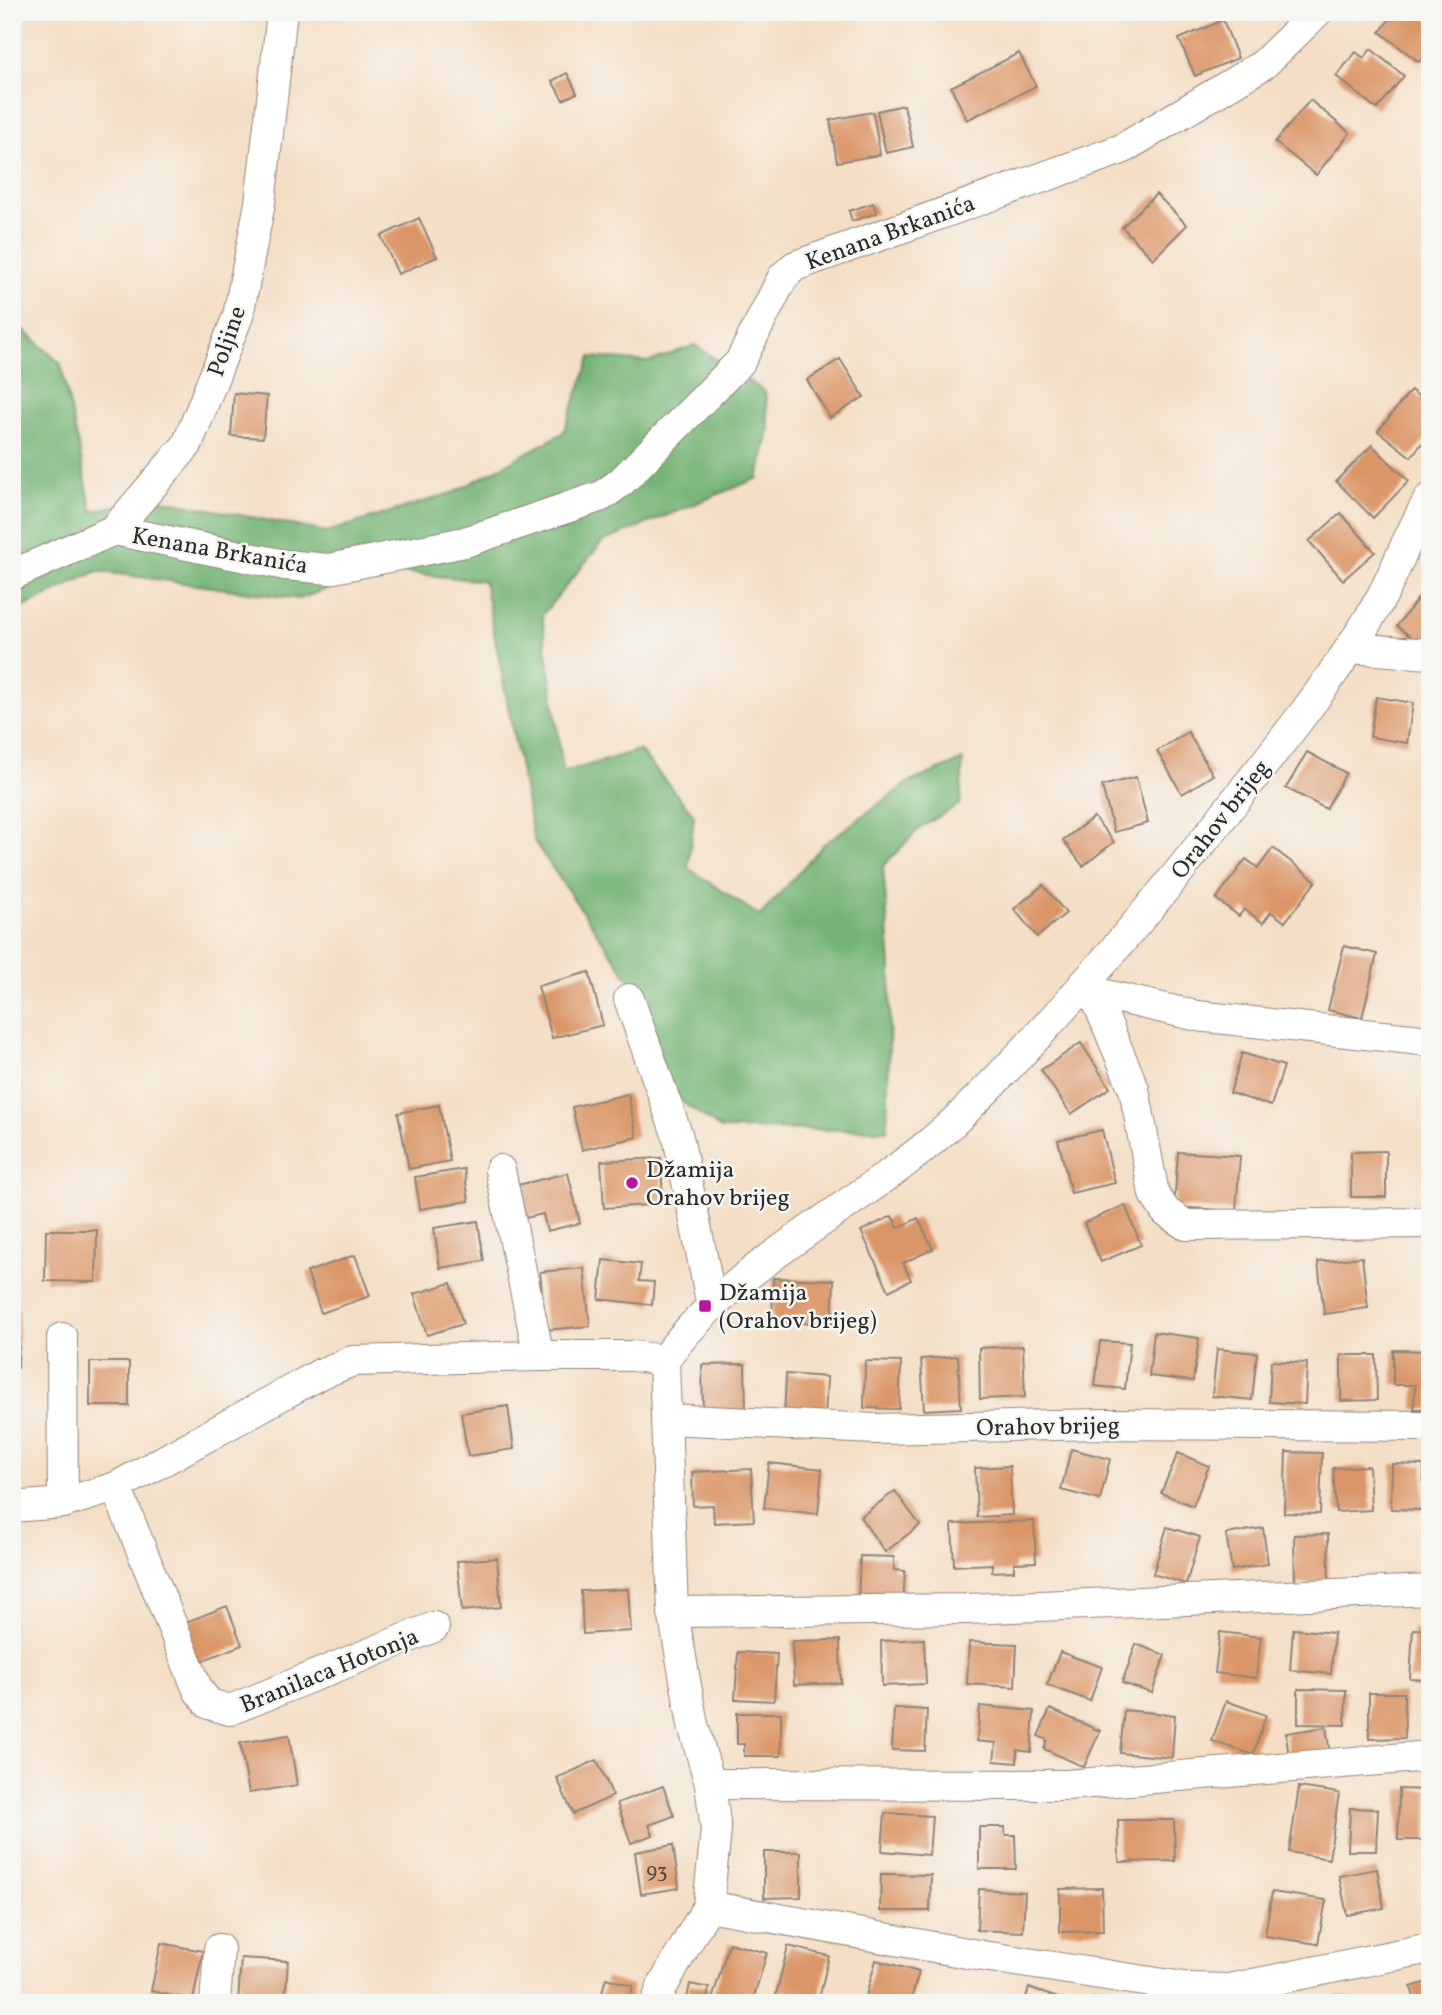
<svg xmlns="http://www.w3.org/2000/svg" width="1442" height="2015" font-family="Vollkorn,serif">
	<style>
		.forest { fill: #74b475; stroke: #507050; stroke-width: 2 }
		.building { fill: #db9668 }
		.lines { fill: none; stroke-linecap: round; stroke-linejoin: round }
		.minor-casing { stroke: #908478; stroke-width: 32 }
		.minor { stroke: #fff; stroke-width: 30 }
		.poi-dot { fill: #b5179e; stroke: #f6f6f2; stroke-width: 2.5 }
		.labels { text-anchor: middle; stroke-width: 5; stroke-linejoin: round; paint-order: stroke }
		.number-label { font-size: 21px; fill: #57463a }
		.street-label { font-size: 24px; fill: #2b2b2b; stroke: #f6f6f2 }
		.poi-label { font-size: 24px; fill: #2b2b2b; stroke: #f6f6f2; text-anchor: start }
	</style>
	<rect width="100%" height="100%" fill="#f6f6f2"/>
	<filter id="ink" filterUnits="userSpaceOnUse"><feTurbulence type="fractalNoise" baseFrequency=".0143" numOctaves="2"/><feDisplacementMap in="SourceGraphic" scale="14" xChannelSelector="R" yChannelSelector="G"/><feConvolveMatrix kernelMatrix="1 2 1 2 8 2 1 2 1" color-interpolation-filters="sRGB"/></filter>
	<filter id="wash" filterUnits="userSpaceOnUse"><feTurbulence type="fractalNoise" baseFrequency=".00686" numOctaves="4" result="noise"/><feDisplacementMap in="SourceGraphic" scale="28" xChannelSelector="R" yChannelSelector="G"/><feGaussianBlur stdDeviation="1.57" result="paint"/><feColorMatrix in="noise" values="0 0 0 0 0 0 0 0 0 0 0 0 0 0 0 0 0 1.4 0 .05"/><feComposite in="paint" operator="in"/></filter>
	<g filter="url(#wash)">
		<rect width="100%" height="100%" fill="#f4dec5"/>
		<polygon class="forest" points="12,319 61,364 92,511 153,498 327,532 455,492 563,433 591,357 649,362 695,345 765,392 769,431 758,478 602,542 542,615 563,773 639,750 694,815 688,868 760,916 824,844 908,783 963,760 960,804 920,828 883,866 891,966 887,1130 721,1129 666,1091 644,1001 534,841 484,581 380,570 299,599 97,571 12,613"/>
		<g id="blocks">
			<g class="building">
				<polygon points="1395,12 1419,12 1430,20 1430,48 1419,62 1380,32"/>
				<polygon points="1223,20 1238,58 1195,76 1179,39"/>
				<polygon points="1371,49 1404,76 1377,109 1336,76 1356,52 1364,58"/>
				<polygon points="1019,53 1036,86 967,120 951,87"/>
				<polygon points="567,73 577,93 563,100 552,81"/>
				<polygon points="1310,100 1350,133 1316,175 1275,142"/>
				<polygon points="904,105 913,147 886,153 877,111"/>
				<polygon points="873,112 880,155 837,162 830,120"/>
				<polygon points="1156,194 1187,225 1153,259 1122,227"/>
				<polygon points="873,203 877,213 852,221 849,211"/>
				<polygon points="419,218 437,257 398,274 381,236"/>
				<polygon points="840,359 864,397 830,418 807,380"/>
				<polygon points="1411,390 1430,406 1430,433 1411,457 1378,431"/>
				<polygon points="234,393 267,396 263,438 231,436"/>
				<polygon points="1372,445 1409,481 1373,518 1336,481"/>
				<polygon points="1341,513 1375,552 1343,580 1309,541"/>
				<polygon points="1422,593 1430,599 1428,650 1397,626"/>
				<polygon points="1376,697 1413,703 1407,743 1370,737"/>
				<polygon points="1188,732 1213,775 1182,794 1157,751"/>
				<polygon points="1307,752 1346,773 1326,809 1286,788"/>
				<polygon points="1136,777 1148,823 1114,832 1102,786"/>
				<polygon points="1094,817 1114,842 1083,866 1063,840"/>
				<polygon points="1273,848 1316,881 1285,922 1271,912 1263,923 1244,909 1239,916 1216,899 1246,859 1258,868"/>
				<polygon points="1043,885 1066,913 1037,937 1014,909"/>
				<polygon points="1344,946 1377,954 1362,1018 1328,1010"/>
				<polygon points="589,972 603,1025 552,1038 538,986"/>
				<polygon points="1081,1043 1110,1088 1071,1114 1041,1070"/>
				<polygon points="1242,1053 1284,1066 1271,1106 1230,1093"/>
				<polygon points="628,1094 637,1137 582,1150 572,1107"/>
				<polygon points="439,1105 450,1161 409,1169 398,1113"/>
				<polygon points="1102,1130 1115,1183 1071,1193 1058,1140"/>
				<polygon points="1386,1151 1386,1197 1351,1197 1351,1152"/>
				<polygon points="1178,1152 1240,1156 1236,1211 1174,1207"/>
				<polygon points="661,1158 663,1204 604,1208 601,1161"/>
				<polygon points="464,1169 469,1201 420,1209 415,1177"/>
				<polygon points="568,1173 580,1223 547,1231 543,1214 525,1218 518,1185"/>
				<polygon points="1125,1205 1141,1245 1101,1262 1084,1223"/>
				<polygon points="892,1216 898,1228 918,1218 933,1249 903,1263 911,1280 889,1291 861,1231"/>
				<polygon points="478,1221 484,1261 440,1268 434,1228"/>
				<polygon points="46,1230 97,1230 96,1282 45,1281"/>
				<polygon points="355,1255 370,1296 321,1313 307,1272"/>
				<polygon points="1362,1257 1368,1308 1324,1314 1318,1262"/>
				<polygon points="603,1260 641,1264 639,1281 654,1282 652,1305 599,1299"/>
				<polygon points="584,1268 590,1326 546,1330 540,1272"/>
				<polygon points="773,1278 834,1280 832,1324 772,1322"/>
				<polygon points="451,1283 463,1324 427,1335 414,1294"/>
				<polygon points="12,1308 19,1308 18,1368 12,1368"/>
				<polygon points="1154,1332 1199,1338 1193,1381 1149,1376"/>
				<polygon points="1100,1341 1130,1343 1125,1389 1095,1386"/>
				<polygon points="1023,1346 1025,1397 980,1399 979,1348"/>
				<polygon points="1217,1349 1257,1353 1252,1400 1212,1396"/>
				<polygon points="1393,1350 1430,1351 1430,1409 1414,1409 1415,1385 1393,1385"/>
				<polygon points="1341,1355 1376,1355 1377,1400 1341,1401"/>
				<polygon points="958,1356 961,1408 924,1410 921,1359"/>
				<polygon points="865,1361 901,1362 899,1409 864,1408"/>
				<polygon points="1271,1361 1307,1363 1305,1404 1269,1402"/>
				<rect x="90" y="1362" width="39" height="44"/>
				<polygon points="745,1364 746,1414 703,1415 702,1365"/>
				<polygon points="786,1374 827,1377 825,1421 784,1419"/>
				<polygon points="508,1406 514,1449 468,1456 461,1413"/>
				<polygon points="1071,1449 1110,1459 1100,1500 1061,1490"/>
				<polygon points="1286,1452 1322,1453 1320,1514 1284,1513"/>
				<polygon points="1178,1453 1209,1466 1193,1506 1161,1493"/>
				<polygon points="769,1463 822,1469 818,1514 764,1508"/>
				<polygon points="1392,1464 1424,1465 1423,1510 1391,1509"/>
				<polygon points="1010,1466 1012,1515 977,1517 975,1468"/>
				<polygon points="1369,1466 1371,1510 1336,1512 1333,1468"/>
				<polygon points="751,1469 754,1521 714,1523 713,1505 693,1506 692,1472"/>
				<polygon points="895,1491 920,1525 885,1552 860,1517"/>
				<polygon points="1034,1521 1036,1562 1014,1563 1014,1571 992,1572 992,1564 954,1566 952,1524"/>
				<polygon points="1167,1527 1200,1537 1186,1584 1153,1574"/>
				<polygon points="1263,1528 1268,1564 1232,1570 1226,1534"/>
				<polygon points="1328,1534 1329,1583 1295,1584 1294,1535"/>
				<polygon points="860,1556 894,1557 894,1570 905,1571 903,1606 858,1604"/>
				<polygon points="497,1558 501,1607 462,1611 457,1561"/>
				<polygon points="628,1589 631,1631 583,1634 581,1591"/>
				<polygon points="227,1606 242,1645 196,1663 181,1624"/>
				<polygon points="1293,1629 1334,1633 1331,1674 1290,1670"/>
				<polygon points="1413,1629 1430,1630 1430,1680 1410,1679"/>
				<polygon points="1220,1632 1261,1637 1256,1678 1215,1673"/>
				<polygon points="924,1639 926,1684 882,1686 881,1641"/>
				<polygon points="840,1640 841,1683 794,1685 792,1641"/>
				<polygon points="969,1642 1017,1644 1015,1687 967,1684"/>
				<polygon points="1136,1644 1165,1655 1152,1693 1122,1683"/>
				<polygon points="738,1652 777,1654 774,1701 735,1699"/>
				<polygon points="1060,1652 1102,1667 1090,1701 1047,1685"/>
				<polygon points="1298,1689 1346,1690 1345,1725 1298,1724"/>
				<polygon points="1369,1693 1404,1693 1405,1738 1369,1739"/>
				<polygon points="1226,1701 1266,1715 1253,1755 1212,1741"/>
				<polygon points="980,1706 1034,1711 1031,1752 1017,1750 1017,1763 994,1761 996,1743 977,1741"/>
				<polygon points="894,1708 927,1710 925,1751 892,1750"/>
				<polygon points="1050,1709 1100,1731 1084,1767 1044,1749 1047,1740 1038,1736"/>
				<polygon points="1124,1710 1175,1715 1172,1758 1120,1753"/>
				<polygon points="737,1713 781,1713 781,1756 744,1756 744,1744 737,1744"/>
				<polygon points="1326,1727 1330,1754 1289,1759 1286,1733"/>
				<polygon points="289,1735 297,1785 249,1793 240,1743"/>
				<polygon points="597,1760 613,1796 573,1814 557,1778"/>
				<polygon points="663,1786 674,1816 649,1825 653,1835 631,1843 617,1803"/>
				<polygon points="1299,1787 1339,1793 1329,1859 1289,1852"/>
				<polygon points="1399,1789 1428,1790 1427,1840 1398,1840"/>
				<polygon points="1350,1808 1378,1809 1376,1851 1348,1851"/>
				<polygon points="885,1813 932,1816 929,1855 882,1851"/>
				<polygon points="1118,1820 1174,1820 1175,1861 1119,1862"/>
				<polygon points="979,1827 1005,1827 1005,1835 1015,1835 1016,1869 979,1869"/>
				<polygon points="673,1845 679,1888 641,1894 635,1852"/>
				<polygon points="764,1852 801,1852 801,1897 764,1898"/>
				<polygon points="1377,1869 1384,1908 1347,1915 1339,1876"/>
				<polygon points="881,1874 931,1875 930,1911 880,1911"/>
				<polygon points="1102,1888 1103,1931 1060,1932 1060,1889"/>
				<polygon points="979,1889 1025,1892 1023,1932 977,1930"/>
				<polygon points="1272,1892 1326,1900 1318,1944 1265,1936"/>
				<polygon points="161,1943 203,1951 193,2000 151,1991"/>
				<polygon points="729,1943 767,1953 752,2003 712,2000"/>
				<polygon points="788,1946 829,1956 818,2003 774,2003"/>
				<polygon points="241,1958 288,1961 285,2003 238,2003"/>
				<polygon points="876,1960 919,1972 910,2003 864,2003"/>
				<polygon points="606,1978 633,1986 629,2003 599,2003"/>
				<polygon points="1430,1981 1430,2003 1416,2003 1411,1987"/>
				<polygon points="690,1984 709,1988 706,2003 686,2003"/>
				<polygon points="1029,1988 1064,2000 1063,2003 1024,2003"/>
				<polygon points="1338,1995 1363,2002 1363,2003 1336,2003"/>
				<polygon points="1093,1998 1110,2001 1110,2003 1092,2003"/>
			</g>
		</g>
	</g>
	<g filter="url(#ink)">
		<use href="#blocks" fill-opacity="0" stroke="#908478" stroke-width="2"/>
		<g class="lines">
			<g class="minor-casing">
				<g id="minor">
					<polyline points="114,530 285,565 329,569 465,542 602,496 621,482 740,362 783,277 795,266 1122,149 1264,64 1317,12"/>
					<polyline points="12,575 114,530 187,445 238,316 260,203 282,12"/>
					<polyline points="1350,648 1430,654"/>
					<polyline points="1083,985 1098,1003 1134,1089 1154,1194 1166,1212 1186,1225 1430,1223"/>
					<polyline points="1083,985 1106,995 1197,1016 1430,1041"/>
					<polyline points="629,999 678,1137 712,1306"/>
					<polyline points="500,1170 539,1356"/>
					<polyline points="62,1338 63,1503"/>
					<polyline points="667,1419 876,1429 1104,1424 1430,1426"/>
					<polyline points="116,1487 198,1690 209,1704 230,1710 434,1627"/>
					<polyline points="12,1507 63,1503 116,1487 320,1374 353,1361 539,1356 633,1356 664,1360"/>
					<polyline points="673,1612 967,1609 1430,1590"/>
					<polyline points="710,1784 1066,1785 1430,1756"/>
					<polyline points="708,1906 983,1956 1190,1988 1229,1989 1430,1948"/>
					<polyline points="215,2003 219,1949"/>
					<path d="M 656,2003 L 662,1987 L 708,1906 L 716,1830 L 710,1784 L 693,1725 L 673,1612 L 664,1360 C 741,1255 869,1204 961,1115 C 1061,1017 1152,908 1238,797 C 1276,749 1316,700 1350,648 C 1363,629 1376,608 1386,588 C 1401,557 1412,527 1430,498"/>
				</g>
			</g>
			<use href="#minor" class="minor"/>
		</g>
	</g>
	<g class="poi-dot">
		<circle cx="632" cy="1183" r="7"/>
		<rect x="698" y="1299" width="14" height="14" rx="3.5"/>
	</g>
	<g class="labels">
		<g class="number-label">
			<text x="657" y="1877">93</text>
		</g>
		<g class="street-label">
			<text transform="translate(890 232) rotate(-20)" y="8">Kenana Brkanića</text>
			<text transform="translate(226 341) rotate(-71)" y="8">Poljine</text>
			<text transform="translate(220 550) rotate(10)" y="8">Kenana Brkanića</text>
			<text transform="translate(1220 819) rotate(-52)" y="8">Orahov brijeg</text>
			<text transform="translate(1048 1426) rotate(-1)" y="8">Orahov brijeg</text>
			<text transform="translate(329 1670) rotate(-22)" y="8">Branilaca Hotonja</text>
		</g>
		<g class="poi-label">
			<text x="646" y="1177">Džamija<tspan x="646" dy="28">Orahov brijeg</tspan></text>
			<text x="719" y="1300">Džamija<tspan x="719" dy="28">(Orahov brijeg)</tspan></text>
		</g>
	</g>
	<rect width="1442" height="2015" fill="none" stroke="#f6f6f2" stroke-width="42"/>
</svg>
